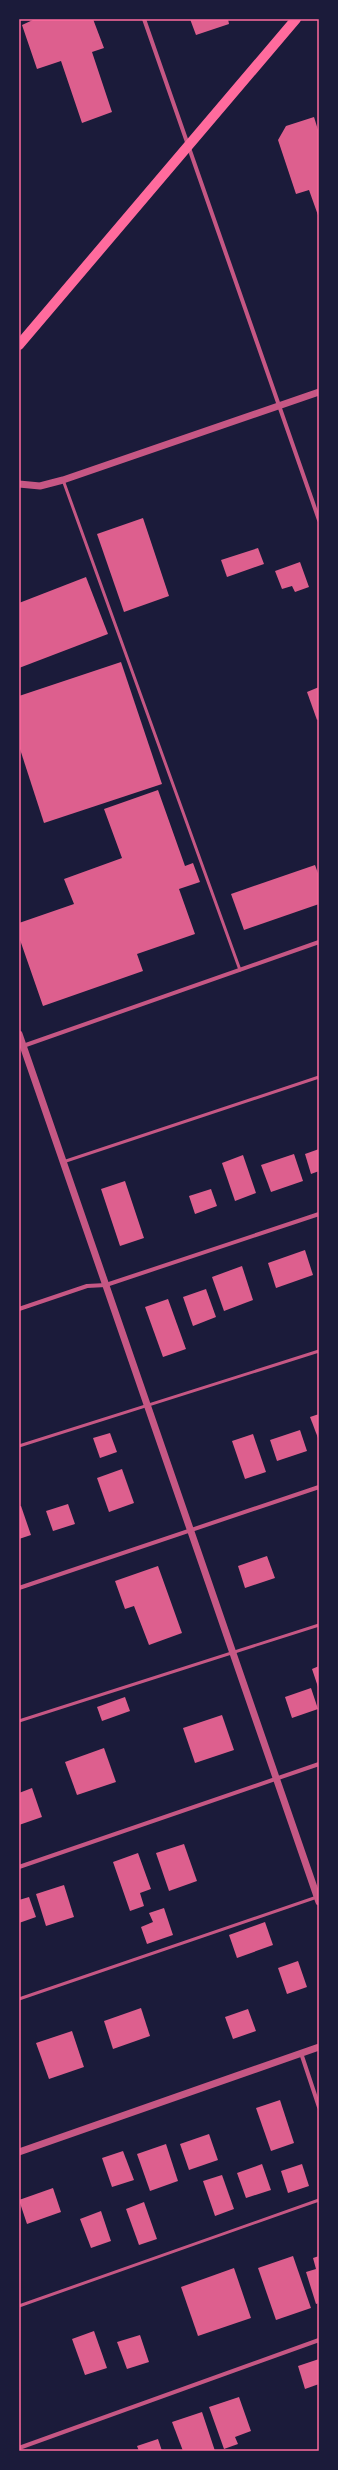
<svg xmlns="http://www.w3.org/2000/svg" width="338" height="2470" font-family="'Alegreya Sans',sans-serif">
	<style>
		.building { fill: #dd5f8e }
		.lines { fill: none; stroke-linecap: round; stroke-linejoin: round }
		.service { stroke: #c65784; stroke-width: 3 }
		.minor { stroke: #c65784; stroke-width: 4 }
		.tertiary { stroke: #c65784; stroke-width: 7 }
		.primary { stroke: #ff6b9d; stroke-width: 10 }
		.neatline { fill: none; stroke: #ff6b9d; stroke-width: 1.5 }
	</style>
	<rect width="100%" height="100%" fill="#1b1b3a"/>
	<g class="building">
		<polygon points="35,19 93,19 104,48 92,52 112,112 82,123 61,61 37,69 22,25"/>
		<polygon points="190,19 228,19 229,24 196,35"/>
		<polygon points="314,117 319,133 319,218 309,190 296,194 278,140 286,126"/>
		<polygon points="143,518 169,596 124,612 97,534"/>
		<polygon points="258,548 264,564 227,577 221,560"/>
		<polygon points="300,562 309,587 295,592 292,586 282,589 275,571"/>
		<polygon points="86,577 108,634 19,668 19,603"/>
		<polygon points="121,662 162,784 44,823 19,746 19,696"/>
		<polygon points="319,687 319,719 317,720 307,692"/>
		<polygon points="158,790 185,866 193,863 200,882 179,889 195,934 137,954 143,971 43,1006 19,937 19,923 74,904 64,879 122,858 104,809"/>
		<polygon points="315,865 319,876 319,904 244,930 231,894"/>
		<polygon points="319,1149 319,1171 311,1174 305,1154"/>
		<polygon points="294,1154 303,1181 271,1192 261,1165"/>
		<polygon points="243,1155 256,1193 235,1201 222,1163"/>
		<polygon points="125,1181 144,1238 120,1246 101,1189"/>
		<polygon points="211,1189 217,1206 195,1214 189,1196"/>
		<polygon points="305,1250 313,1275 276,1288 268,1263"/>
		<polygon points="242,1266 253,1300 224,1311 212,1277"/>
		<polygon points="206,1289 216,1317 193,1326 183,1297"/>
		<polygon points="168,1299 186,1349 163,1357 145,1307"/>
		<polygon points="319,1414 319,1437 318,1438 310,1417"/>
		<polygon points="300,1430 307,1451 277,1461 270,1440"/>
		<polygon points="110,1433 117,1452 100,1458 93,1438"/>
		<polygon points="253,1434 266,1472 245,1479 232,1441"/>
		<polygon points="122,1469 134,1503 109,1512 97,1478"/>
		<polygon points="68,1504 75,1524 53,1531 46,1511"/>
		<polygon points="19,1506 21,1506 31,1535 19,1539"/>
		<polygon points="267,1556 275,1578 245,1588 238,1566"/>
		<polygon points="158,1566 182,1633 149,1645 134,1606 125,1609 115,1581"/>
		<polygon points="319,1666 319,1690 312,1669"/>
		<polygon points="311,1688 318,1709 292,1718 285,1697"/>
		<polygon points="125,1697 130,1711 102,1721 97,1707"/>
		<polygon points="222,1715 234,1750 195,1763 183,1728"/>
		<polygon points="104,1748 116,1782 77,1795 65,1762"/>
		<polygon points="32,1788 42,1817 19,1825 19,1793"/>
		<polygon points="184,1844 197,1881 169,1891 156,1853"/>
		<polygon points="138,1853 151,1889 140,1893 144,1906 130,1911 113,1862"/>
		<polygon points="64,1885 74,1917 46,1926 36,1894"/>
		<polygon points="29,1897 36,1917 19,1923 19,1900"/>
		<polygon points="164,1908 173,1935 147,1944 141,1927 153,1922 149,1913"/>
		<polygon points="265,1922 273,1945 237,1958 229,1935"/>
		<polygon points="298,1961 307,1987 287,1994 278,1968"/>
		<polygon points="141,2008 150,2036 113,2049 104,2021"/>
		<polygon points="248,2009 256,2031 233,2039 225,2017"/>
		<polygon points="72,2031 84,2067 49,2079 36,2043"/>
		<polygon points="280,2100 294,2143 271,2151 256,2108"/>
		<polygon points="209,2134 218,2160 189,2170 180,2144"/>
		<polygon points="166,2144 178,2181 150,2191 137,2154"/>
		<polygon points="123,2151 134,2180 112,2187 102,2158"/>
		<polygon points="262,2164 271,2190 246,2198 237,2173"/>
		<polygon points="302,2164 309,2186 288,2193 281,2171"/>
		<polygon points="222,2175 234,2209 215,2216 203,2181"/>
		<polygon points="53,2188 61,2212 27,2224 19,2200"/>
		<polygon points="144,2202 157,2239 139,2245 126,2209"/>
		<polygon points="101,2211 111,2241 91,2248 80,2219"/>
		<polygon points="293,2256 311,2308 276,2320 258,2268"/>
		<polygon points="319,2256 319,2303 316,2304 306,2272 316,2269 313,2258"/>
		<polygon points="234,2268 251,2318 198,2336 181,2287"/>
		<polygon points="94,2331 107,2368 85,2375 72,2339"/>
		<polygon points="140,2335 149,2362 127,2369 117,2342"/>
		<polygon points="319,2359 319,2384 305,2389 298,2366"/>
		<polygon points="239,2397 251,2431 235,2437 238,2444 224,2449 209,2407"/>
		<polygon points="202,2412 215,2451 183,2451 172,2422"/>
		<polygon points="158,2439 162,2451 139,2451 137,2446"/>
	</g>
	<g class="lines">
		<g class="service">
			<polyline points="63,480 240,970"/>
			<polyline points="63,1162 319,1077"/>
			<polyline points="19,1446 319,1351"/>
			<polyline points="19,1721 319,1625"/>
			<polyline points="19,1999 317,1897"/>
			<polyline points="19,2306 319,2200"/>
		</g>
		<g class="minor">
			<polyline points="144,19 319,520"/>
			<polyline points="23,1046 319,942"/>
			<polyline points="19,1309 87,1286 106,1285 319,1214"/>
			<polyline points="19,1588 319,1487"/>
			<polyline points="19,1867 319,1764"/>
			<polyline points="301,2053 319,2107"/>
			<polyline points="19,2448 319,2340"/>
		</g>
		<g class="tertiary">
			<polyline points="19,484 40,486 63,480 319,392"/>
			<polyline points="19,1034 319,1902"/>
			<polyline points="19,2152 319,2047"/>
		</g>
		<polyline class="primary" points="19,345 296,19"/>
	</g>
	<rect width="338" height="2470" fill="none" stroke="#1b1b3a" stroke-width="40"/>
	<rect x="20" y="20" width="298" height="2430" class="neatline"/>
</svg>
